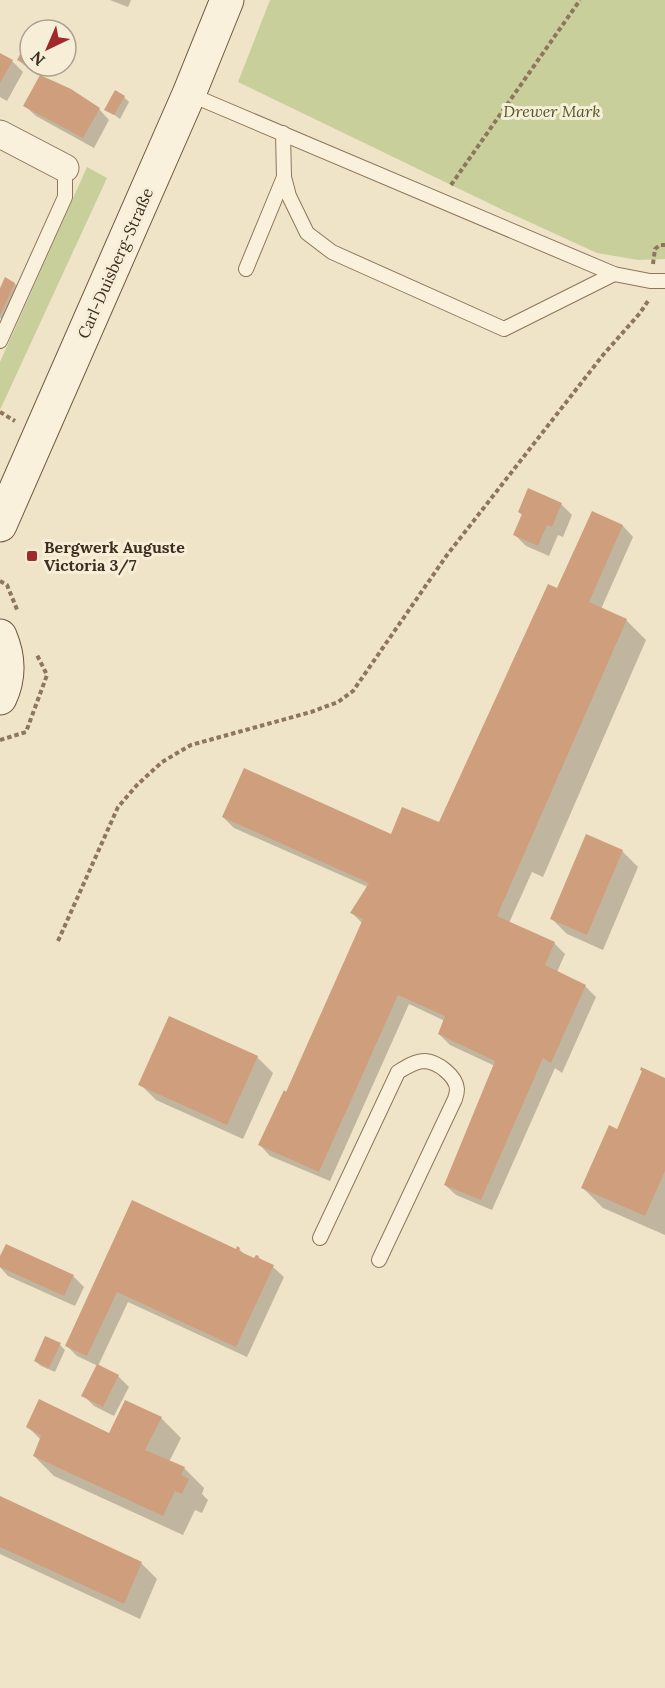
<svg xmlns="http://www.w3.org/2000/svg" width="665" height="1688" font-family="Lora,serif">
	<style>
		.green { fill: #c9cf9b }
		.shadow { fill: #0003 }
		.building { fill: #cf9f7d }
		.lines { fill: none; stroke-linecap: round; stroke-linejoin: round }
		.lane-casing { stroke: #8d765c; stroke-width: 16 }
		.street-casing { stroke: #8d765c; stroke-width: 29 }
		.secondary-casing { stroke: #6f573f; stroke-width: 35 }
		.path { stroke: #8d765c; stroke-width: 4; stroke-dasharray: 4.5 3; stroke-linecap: butt }
		.lane { stroke: #faf1dc; stroke-width: 14 }
		.street { stroke: #faf1dc; stroke-width: 27 }
		.secondary { stroke: #faf1dc; stroke-width: 33 }
		.poi-dot { fill: #9e2a2b; stroke: #f7eed8; stroke-width: 2 }
		.labels { text-anchor: middle; stroke-width: 6; stroke-linejoin: round; paint-order: stroke }
		.park-label { font-size: 16px; font-style: italic; fill: #4d5a26; stroke: #f7eed8 }
		.street-label { font-size: 16px; fill: #3d2e20; stroke: #f7eed8 }
		.poi-label { font-size: 16px; font-weight: bold; fill: #3d2e20; stroke: #f7eed8; text-anchor: start }
	</style>
	<rect width="100%" height="100%" fill="#f0e4c8"/>
	<g class="green">
		<polygon points="270,0 665,0 665,259 638,260 597,253 505,211 238,82"/>
		<polygon points="87,167 107,178 0,410 0,362"/>
	</g>
	<g class="shadow">
		<polygon points="110,0 131,0 128,7"/>
		<polygon points="30,45 30,66 48,66 41,77 99,109 109,120 94,148 36,116 25,106 41,75 24,65 19,60"/>
		<polygon points="0,54 12,61 23,72 7,101 0,97"/>
		<polygon points="124,97 129,102 120,119 106,109"/>
		<polygon points="15,284 20,289 5,320 0,318 0,292"/>
		<polygon points="561,504 572,515 563,537 558,535 549,556 526,546 515,535 523,516 519,512"/>
		<polygon points="592,513 623,526 633,537 601,609 626,620 646,640 543,877 532,872 509,923 554,943 565,954 557,972 585,986 596,997 562,1073 555,1068 492,1210 456,1195 445,1185 495,1066 450,1045 439,1034 445,1021 409,1004 330,1181 270,1156 260,1145 287,1094 363,924 352,913 368,887 234,828 223,817 392,836 446,827"/>
		<polygon points="622,851 638,867 603,950 567,934 552,919"/>
		<polygon points="257,1057 273,1073 243,1139 156,1100 140,1084"/>
		<polygon points="665,1079 665,1235 603,1208 583,1188 618,1131"/>
		<polygon points="132,1202 237,1251 239,1249 247,1257 255,1260 256,1257 258,1257 273,1267 284,1277 247,1357 128,1302 98,1366 118,1376 129,1387 114,1416 94,1406 83,1395 98,1366 77,1356 66,1345"/>
		<polygon points="0,1260 73,1276 84,1287 75,1306 8,1276 0,1267"/>
		<polygon points="60,1345 65,1350 55,1372 41,1366 35,1361"/>
		<polygon points="161,1418 181,1438 169,1462 184,1468 204,1488 202,1494 208,1500 202,1513 195,1510 183,1535 54,1476 34,1456 41,1440 28,1427 110,1435"/>
		<polygon points="0,1497 141,1563 157,1579 140,1619 0,1554"/>
	</g>
	<g class="building">
		<polygon points="27,41 30,43 30,66 40,66 37,71 17,60"/>
		<polygon points="0,53 13,60 0,83"/>
		<polygon points="40,75 71,89 100,108 83,138 23,106"/>
		<polygon points="115,90 125,96 114,115 104,110"/>
		<polygon points="5,277 15,283 0,315 0,288"/>
		<polygon points="528,488 562,503 552,527 547,525 538,546 513,535 522,514 518,512"/>
		<polygon points="592,511 623,525 589,602 627,619 497,916 555,942 545,965 586,985 551,1063 543,1058 481,1200 444,1185 495,1061 438,1034 445,1016 398,995 319,1172 258,1145 284,1090 286,1092 363,919 350,913 369,883 222,817 244,768 391,834 402,807 439,822 548,584 557,588"/>
		<polygon points="586,834 623,850 587,935 550,919"/>
		<polygon points="169,1016 258,1056 227,1125 138,1085"/>
		<polygon points="641,1067 665,1078 665,1171 645,1216 581,1188 609,1125 617,1129 642,1071 640,1070"/>
		<polygon points="132,1200 236,1249 237,1246 240,1248 239,1251 254,1258 256,1255 259,1256 258,1258 274,1265 236,1347 117,1292 87,1356 65,1346"/>
		<polygon points="6,1244 74,1275 64,1296 0,1267 0,1256"/>
		<polygon points="45,1336 61,1343 49,1368 34,1361"/>
		<polygon points="97,1364 119,1375 103,1407 81,1396"/>
		<polygon points="39,1399 109,1433 125,1400 162,1417 145,1450 185,1467 181,1475 189,1479 182,1494 175,1491 163,1516 33,1456 41,1436 26,1427"/>
		<polygon points="0,1496 142,1562 124,1604 0,1547"/>
	</g>
	<g class="lines">
		<g class="lane-casing">
			<g id="lane">
				<polyline points="189,94 614,274 650,281 665,281"/>
				<polyline points="283,133 284,177 289,196 307,233 332,252 504,329 614,274"/>
				<polyline points="246,269 284,177"/>
				<polyline points="0,341 65,197 65,168"/>
				<path d="M 320,1238 L 398,1072 C 406,1067 415,1061 425,1061 C 438,1062 456,1076 457,1089 C 457,1092 456,1096 455,1099 L 379,1260"/>
			</g>
		</g>
		<g class="street-casing">
			<polyline id="street" points="0,134 65,168"/>
		</g>
		<g class="secondary-casing">
			<g id="secondary">
				<polyline points="0,525 189,94 227,0"/>
				<path d="M 0,636 C 9,657 10,677 0,698"/>
			</g>
		</g>
		<g class="path">
			<polyline points="451,185 580,0"/>
			<polyline points="653,264 655,249 660,245 665,245"/>
			<polyline points="0,412 15,421"/>
			<polyline points="0,581 7,585 18,612"/>
			<polyline points="0,740 26,732 47,675 37,655"/>
			<polyline points="58,941 118,807 137,785 162,762 191,745 311,712 338,702 353,691 447,555 603,355 640,313 648,301"/>
		</g>
		<use href="#lane" class="lane"/>
		<use href="#street" class="street"/>
		<use href="#secondary" class="secondary"/>
	</g>
	<rect class="poi-dot" x="26" y="550" width="12" height="12" rx="3"/>
	<g class="labels">
		<g class="park-label">
			<text x="552" y="117">Drewer Mark</text>
		</g>
		<g class="street-label">
			<text transform="translate(115 263) rotate(-66)" y="6">Carl-Duisberg-Straße</text>
		</g>
		<g class="poi-label">
			<text x="44" y="553">Bergwerk Auguste<tspan x="44" dy="18">Victoria 3/7</tspan></text>
		</g>
	</g>
	<g transform="translate(48 48) rotate(224)"><circle r="28" fill="#f7eed8" stroke="#ada18e" stroke-width="1.5"/>
	<path d="M0-4.5L10 22L0 15L-10 22Z" fill="#9e2a2b"/>
	<text y="-9" font-size="16" font-weight="bold" text-anchor="middle" fill="#3d2e20">N</text>
	</g>
</svg>
